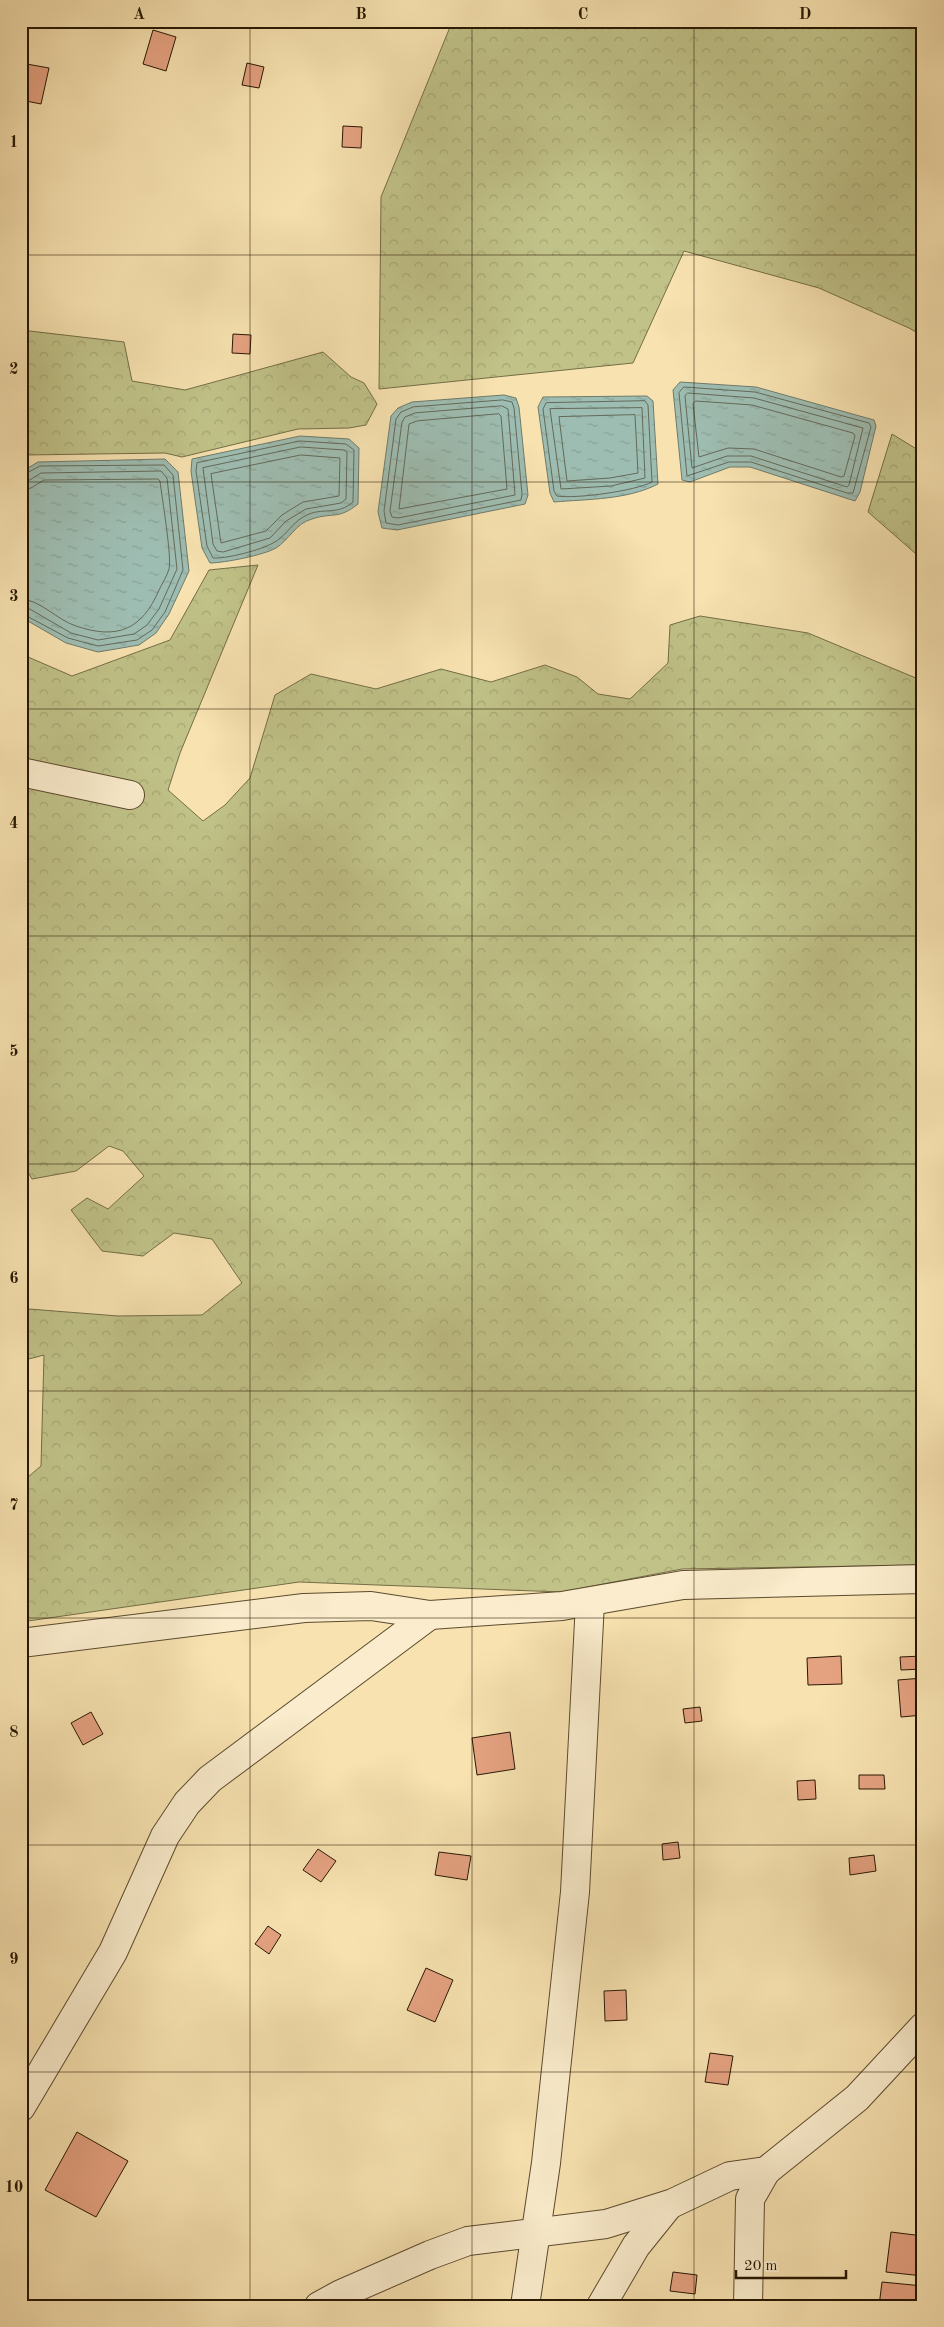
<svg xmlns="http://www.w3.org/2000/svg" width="944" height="2327" font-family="'Old Standard TT',serif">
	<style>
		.forest { fill: url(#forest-crowns); stroke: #746d46 }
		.water { fill: url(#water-ripples); stroke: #6f7b6c }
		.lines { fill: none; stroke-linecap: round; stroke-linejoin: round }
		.shore { stroke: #636a5a; stroke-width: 1 }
		.building { fill: #e5a281; stroke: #281803 }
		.street-casing { stroke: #5c4a2e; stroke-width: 30 }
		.path { stroke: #281803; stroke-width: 3; stroke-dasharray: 1 2.5; stroke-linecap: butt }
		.street { stroke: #faeccc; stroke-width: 28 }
		.grid { fill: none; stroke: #281803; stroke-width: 1; stroke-opacity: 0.55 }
		.neatline { fill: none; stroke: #281803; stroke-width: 2 }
		.grid-label { font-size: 16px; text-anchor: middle; font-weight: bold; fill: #281803 }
	</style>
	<defs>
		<pattern id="forest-crowns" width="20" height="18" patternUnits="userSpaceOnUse" patternTransform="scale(1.25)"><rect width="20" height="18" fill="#c0c288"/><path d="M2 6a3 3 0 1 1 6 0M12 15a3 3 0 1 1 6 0" fill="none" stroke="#a5a674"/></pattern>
		<pattern id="water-ripples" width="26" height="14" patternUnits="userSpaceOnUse" patternTransform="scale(1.25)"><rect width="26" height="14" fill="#9ebdb2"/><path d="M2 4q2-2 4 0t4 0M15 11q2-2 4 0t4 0" fill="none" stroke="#88a297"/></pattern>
	</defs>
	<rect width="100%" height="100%" fill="#f7e2b0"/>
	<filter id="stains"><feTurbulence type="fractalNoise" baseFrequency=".004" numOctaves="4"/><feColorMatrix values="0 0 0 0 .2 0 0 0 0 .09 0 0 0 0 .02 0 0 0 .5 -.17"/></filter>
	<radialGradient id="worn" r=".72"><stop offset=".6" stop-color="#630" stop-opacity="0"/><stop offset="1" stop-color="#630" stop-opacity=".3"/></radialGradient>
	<g class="forest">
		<polygon points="440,21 923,21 923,336 909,328 819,288 684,251 633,363 379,389 381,197 450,27"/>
		<polygon points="21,330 124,342 132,381 185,390 323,352 351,377 364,383 377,404 366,425 349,428 298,429 182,457 165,453 25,455 21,453"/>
		<polygon points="892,434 923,453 923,560 868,512"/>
		<polygon points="258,565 180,753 168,790 203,821 225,805 250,778 275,695 311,674 376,689 441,669 491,682 545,665 577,677 598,694 630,699 668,663 670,625 700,616 808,633 923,681 923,1565 682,1569 561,1592 299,1582 21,1622 21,1483 41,1466 44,1355 21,1361 21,1311 29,1309 118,1316 202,1315 242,1283 212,1239 174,1233 143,1256 102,1251 71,1210 87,1198 108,1209 144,1176 123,1151 109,1146 76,1171 32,1179 21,1161 21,654 72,676 170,640 209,570"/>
	</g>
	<g class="water">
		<polygon points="680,382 756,387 874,420 876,426 860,492 855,501 750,467 730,467 690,482 682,480 673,390"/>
		<polygon points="504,395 516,398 519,407 528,495 525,504 397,530 382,528 378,512 391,416 398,408 412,402"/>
		<path d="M 647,396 L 653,401 L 658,484 C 627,500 588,499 554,502 L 550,493 L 538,407 L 543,397 Z"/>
		<path d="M 300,436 L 349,439 L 359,448 L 358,504 C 338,520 333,512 312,519 C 296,523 289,540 276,548 C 264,555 224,563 210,563 L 202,548 L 191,471 L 192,459 Z"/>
		<polygon points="165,459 178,472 189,571 169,614 156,633 139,645 98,652 66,643 21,617 21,472 38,462"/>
	</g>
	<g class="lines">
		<g class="shore">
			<polygon points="684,387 755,392 869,423 871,427 853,493 847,493 751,462 729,462 687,476 679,393"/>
			<polygon points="688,393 754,398 863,428 849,485 847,487 751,456 727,456 692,468 685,396"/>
			<polygon points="503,400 512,402 514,408 522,494 521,500 398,525 386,523 384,511 396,419 401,412 413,407"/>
			<path d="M 645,401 L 648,405 L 652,482 C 635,491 576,499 557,496 L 554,491 L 543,409 L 546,403 Z"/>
			<polygon points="696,401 752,405 853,433 855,436 844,476 841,477 754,449 728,448 699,457 693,404"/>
			<polygon points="502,406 508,409 515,495 398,518 392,517 390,511 402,422 405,417 415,413"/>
			<polygon points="642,408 645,478 611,486 561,489 550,409"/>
			<polygon points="499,414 501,416 507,489 399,509 409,424 417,421"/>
			<polygon points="635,415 638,473 610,478 567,481 559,417"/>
			<path d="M 300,441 L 346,444 L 354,450 L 353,502 C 338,515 325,508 309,514 C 293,520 286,537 273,543 C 261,550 226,559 213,558 L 207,546 L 196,471 L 197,463 Z"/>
			<polygon points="301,447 344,450 347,452 346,499 341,503 306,509 286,521 270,538 223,552 217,551 213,544 203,468"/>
			<polygon points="301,455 340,458 339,496 303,502 282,515 266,531 221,543 211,474"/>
			<polyline points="21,476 40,466 164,465 173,475 183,570 165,612 152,630 137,640 98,646 68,638 21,613"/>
			<polyline points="21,482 28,481 41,473 161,471 167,478 177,569 159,609 147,625 134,634 98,640 71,633 28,608 21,607"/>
			<path d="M 21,490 L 31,488 L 44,480 L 158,479 L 160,481 C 162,498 172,557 169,569 C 167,576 162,584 159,590 C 142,630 117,640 76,626 C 57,620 41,600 21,599"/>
		</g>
	</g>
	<g class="building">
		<polygon points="153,30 176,37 166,71 143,64"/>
		<polygon points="21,63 49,68 41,104 21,100"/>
		<polygon points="247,63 264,67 259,88 242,85"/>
		<polygon points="343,126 362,127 361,148 342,147"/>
		<polygon points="233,334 251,335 250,354 232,353"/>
		<polygon points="841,1656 842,1684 808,1685 807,1658"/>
		<polygon points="923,1656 923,1669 901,1670 900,1657"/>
		<polygon points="923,1678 923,1715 901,1717 898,1680"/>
		<polygon points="700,1707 702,1721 685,1723 683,1709"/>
		<polygon points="91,1712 103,1734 83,1745 71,1723"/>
		<polygon points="510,1732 515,1769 477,1775 472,1738"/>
		<polygon points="859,1775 884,1775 885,1789 859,1789"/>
		<polygon points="815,1780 816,1799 798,1800 797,1781"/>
		<polygon points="678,1842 680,1858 663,1860 662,1844"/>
		<polygon points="318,1849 336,1861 321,1882 303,1870"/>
		<polygon points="439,1852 471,1856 467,1880 435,1875"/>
		<polygon points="874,1855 876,1871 850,1875 849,1858"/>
		<polygon points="268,1926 281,1935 269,1954 255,1944"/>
		<polygon points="426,1968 453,1980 435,2022 407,2010"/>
		<polygon points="626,1990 627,2020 605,2021 604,1991"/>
		<polygon points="710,2053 733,2056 728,2085 705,2082"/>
		<polygon points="77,2132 128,2161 96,2217 45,2190"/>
		<polygon points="891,2232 923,2236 923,2276 886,2272"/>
		<polygon points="673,2272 697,2275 695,2294 670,2291"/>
		<polygon points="882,2282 923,2286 923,2306 879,2306"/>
	</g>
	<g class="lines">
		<g class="street-casing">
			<g id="street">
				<polyline points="21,772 130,795"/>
				<polyline points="21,1643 304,1608 371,1606 430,1615 562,1606 683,1585 923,1579"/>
				<polyline points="21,2107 113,1952 165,1836 187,1803 210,1779 430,1615"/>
				<polyline points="319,2306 341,2294 430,2255 468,2241 606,2224 673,2203 730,2176 766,2171 857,2098 923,2027"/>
				<polyline points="525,2306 546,2163 575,1892 590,1602"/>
				<polyline points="601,2306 636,2246 669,2205"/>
				<polyline points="748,2306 750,2199 766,2171"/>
			</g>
		</g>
		<polyline class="path" points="341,21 346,23"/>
		<use href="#street" class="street"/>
	</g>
	<path class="grid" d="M 250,21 L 250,2306M 472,21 L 472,2306M 694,21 L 694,2306M 21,255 L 923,255M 21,482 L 923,482M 21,709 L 923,709M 21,936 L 923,936M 21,1164 L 923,1164M 21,1391 L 923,1391M 21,1618 L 923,1618M 21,1845 L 923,1845M 21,2072 L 923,2072"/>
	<rect width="944" height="2327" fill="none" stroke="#f7e2b0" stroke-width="55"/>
	<path d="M736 2270v8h110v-8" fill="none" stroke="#281803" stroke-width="2.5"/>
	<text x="744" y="2270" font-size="15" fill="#281803" stroke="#faeccc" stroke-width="4" paint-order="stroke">20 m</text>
	<rect x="28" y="28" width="888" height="2272" class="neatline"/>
	<g class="grid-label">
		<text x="139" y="19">A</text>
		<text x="361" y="19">B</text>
		<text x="583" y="19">C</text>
		<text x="805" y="19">D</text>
		<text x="14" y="147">1</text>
		<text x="14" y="374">2</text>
		<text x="14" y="601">3</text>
		<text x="14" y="828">4</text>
		<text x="14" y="1056">5</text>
		<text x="14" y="1283">6</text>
		<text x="14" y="1510">7</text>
		<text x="14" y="1737">8</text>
		<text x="14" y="1964">9</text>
		<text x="14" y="2192">10</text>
	</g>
	<rect width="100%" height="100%" filter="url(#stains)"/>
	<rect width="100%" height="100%" fill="url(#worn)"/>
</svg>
